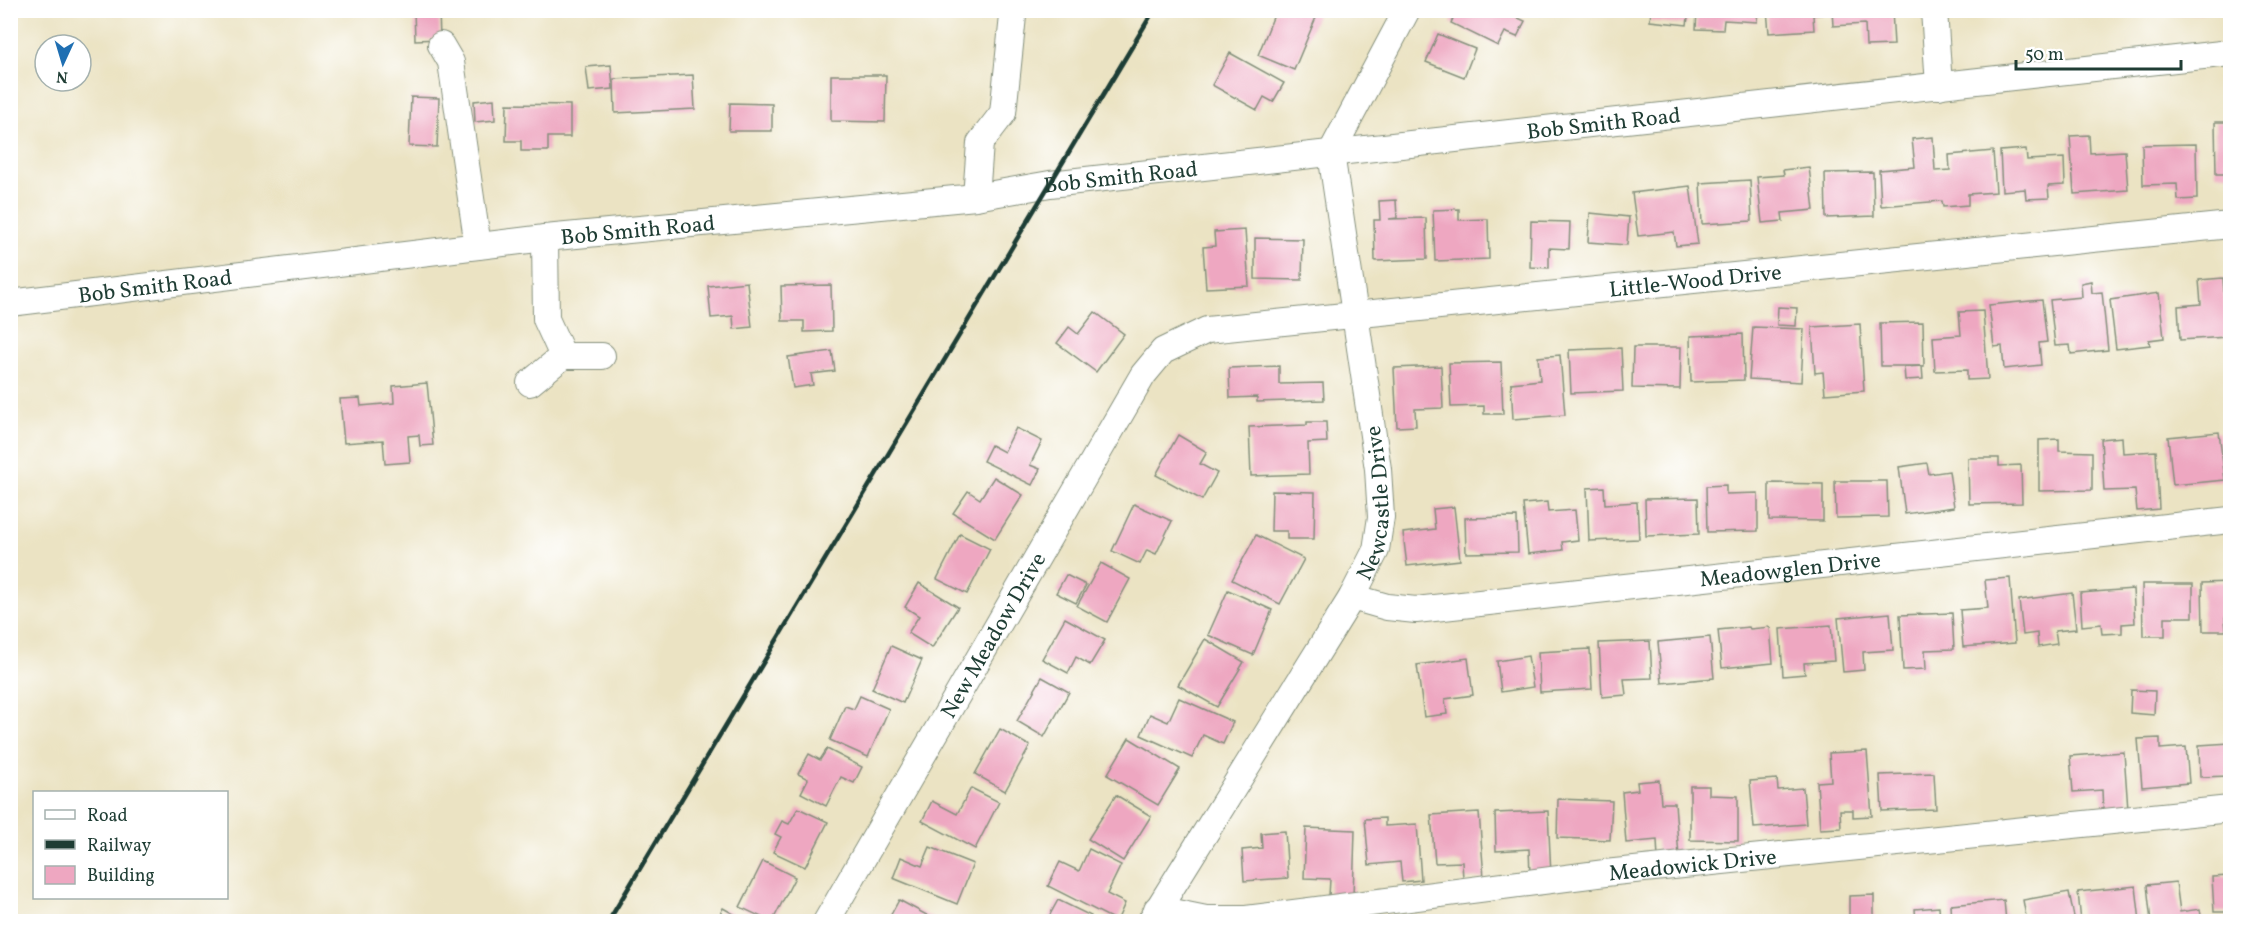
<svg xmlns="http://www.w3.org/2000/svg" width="2241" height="932" font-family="Vollkorn,serif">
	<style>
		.building { fill: #eea7c1 }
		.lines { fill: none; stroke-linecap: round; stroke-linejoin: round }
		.minor-casing { stroke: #85907c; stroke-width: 28 }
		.minor { stroke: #fff; stroke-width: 26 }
		.rail { stroke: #1f3d34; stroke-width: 4.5 }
		.labels { text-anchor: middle; stroke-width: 4.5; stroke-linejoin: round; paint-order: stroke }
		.street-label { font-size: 22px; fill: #1f3d34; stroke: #fff }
	</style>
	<rect width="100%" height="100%" fill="#fff"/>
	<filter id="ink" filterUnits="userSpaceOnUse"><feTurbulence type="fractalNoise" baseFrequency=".0167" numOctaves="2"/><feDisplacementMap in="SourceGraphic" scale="12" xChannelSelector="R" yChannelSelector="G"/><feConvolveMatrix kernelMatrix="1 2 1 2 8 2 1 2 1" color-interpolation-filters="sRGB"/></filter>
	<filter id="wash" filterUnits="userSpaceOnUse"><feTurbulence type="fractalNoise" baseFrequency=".008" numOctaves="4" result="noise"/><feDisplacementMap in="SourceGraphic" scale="24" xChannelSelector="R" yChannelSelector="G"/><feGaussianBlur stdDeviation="1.35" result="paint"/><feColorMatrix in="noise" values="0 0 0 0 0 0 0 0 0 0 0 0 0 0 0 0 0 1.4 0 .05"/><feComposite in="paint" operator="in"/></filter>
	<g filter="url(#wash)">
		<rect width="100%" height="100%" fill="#ebe3c3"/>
		<g id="blocks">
			<g class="building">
				<polygon points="414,10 439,10 440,39 415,40"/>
				<polygon points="1276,10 1306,10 1317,15 1294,70 1258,55"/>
				<polygon points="1457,10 1519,10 1516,17 1525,21 1517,37 1505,32 1498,46 1451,23"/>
				<polygon points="1651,10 1689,10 1687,25 1650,21"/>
				<polygon points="1697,10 1758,10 1757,22 1724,20 1723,30 1696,29"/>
				<polygon points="1767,10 1827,10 1827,14 1813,15 1814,30 1769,33"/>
				<polygon points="1832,10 1892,10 1894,45 1866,46 1865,24 1833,26"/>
				<polygon points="2169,10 2207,10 2207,13 2170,15"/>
				<polygon points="1438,34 1475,49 1464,77 1426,62"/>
				<polygon points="1230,53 1284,83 1273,102 1264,97 1257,110 1212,85"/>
				<polygon points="611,65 613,89 589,91 586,67"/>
				<polygon points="693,75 695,109 615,113 614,79"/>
				<polygon points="831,75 886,75 885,122 831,121"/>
				<polygon points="411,97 439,98 437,147 409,146"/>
				<polygon points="494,99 495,120 475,122 474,101"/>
				<polygon points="730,103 772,104 772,131 729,131"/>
				<polygon points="507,104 570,105 570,137 548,137 548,151 521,151 521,141 506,141"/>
				<polygon points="2215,122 2230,122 2230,174 2216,174"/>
				<polygon points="2089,135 2090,153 2125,151 2128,190 2074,194 2070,136"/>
				<polygon points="1933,137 1935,171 1950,170 1949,155 1993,151 1996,192 1968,194 1968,205 1943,207 1942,201 1881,206 1879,170 1915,167 1912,139"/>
				<polygon points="2196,144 2197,199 2178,200 2177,184 2143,185 2142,145"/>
				<polygon points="2026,149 2027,160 2064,158 2065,185 2048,186 2049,198 2026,199 2025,189 2002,191 2000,151"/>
				<polygon points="1809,167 1814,210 1782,213 1783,221 1762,223 1757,177 1784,175 1783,170"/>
				<polygon points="1873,172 1874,216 1826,218 1825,173"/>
				<polygon points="1750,180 1752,221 1702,224 1700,183"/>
				<polygon points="1690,186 1698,244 1676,246 1674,232 1638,236 1632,193"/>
				<polygon points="1396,200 1397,218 1389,219 1426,218 1427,259 1375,261 1374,220 1380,220 1379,201"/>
				<polygon points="1459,209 1459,220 1488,219 1489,259 1435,261 1433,210"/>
				<polygon points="1590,213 1629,217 1627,245 1588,242"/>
				<polygon points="1531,221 1570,222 1569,249 1549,248 1549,268 1530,267"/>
				<polygon points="1245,230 1249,286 1206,288 1203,247 1215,246 1214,232"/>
				<polygon points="1255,238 1303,239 1302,280 1255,279"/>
				<polygon points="2223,278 2227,337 2180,340 2178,306 2201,304 2199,280"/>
				<polygon points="2091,281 2092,293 2102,292 2108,350 2071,354 2070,345 2055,346 2050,300 2082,297 2081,283"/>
				<polygon points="747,282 752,327 734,329 733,316 711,318 708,286"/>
				<polygon points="831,285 832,331 804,332 804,321 782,321 781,286"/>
				<polygon points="2159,293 2164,338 2149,340 2150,345 2116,349 2110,300"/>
				<polygon points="2042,300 2047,342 2039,343 2041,365 2004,369 2002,346 1994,347 1989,305"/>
				<polygon points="1778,307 1797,308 1796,326 1777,325"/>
				<polygon points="1983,311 1988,379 1967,380 1967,370 1935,371 1933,337 1961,335 1959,312"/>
				<polygon points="1095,312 1124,334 1096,372 1057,343 1069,327 1078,334"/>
				<polygon points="1923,322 1924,366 1881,366 1880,323"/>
				<polygon points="1860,324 1864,391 1825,394 1823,372 1815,373 1812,327"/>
				<polygon points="1753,327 1804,329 1801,382 1749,379"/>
				<polygon points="1743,334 1744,380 1691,382 1690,336"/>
				<polygon points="1633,347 1681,347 1680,389 1632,388"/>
				<polygon points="1621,348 1623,391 1571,393 1569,350"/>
				<polygon points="832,351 835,371 811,374 813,385 793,388 788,357"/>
				<polygon points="1560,355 1565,415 1513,419 1511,383 1540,380 1538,357"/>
				<polygon points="1501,362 1503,414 1484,414 1484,406 1451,407 1449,363"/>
				<polygon points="1279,366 1279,384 1323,383 1324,400 1257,402 1257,397 1230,398 1229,368"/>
				<polygon points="1441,366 1443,408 1415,409 1416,426 1397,427 1394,368"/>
				<polygon points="1922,366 1923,379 1905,380 1904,367"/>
				<polygon points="427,383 433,445 420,446 419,435 408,436 410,462 385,464 383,440 344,443 340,399 360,398 361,406 394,403 393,386"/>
				<polygon points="1307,422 1326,422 1327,442 1308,443 1309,474 1251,476 1249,427 1307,425"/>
				<polygon points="1016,428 1042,441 1030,465 1040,469 1032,485 983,461 991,445 1004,452"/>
				<polygon points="2219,432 2225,480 2173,485 2168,437"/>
				<polygon points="1178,435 1207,452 1200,464 1217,473 1202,500 1156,475"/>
				<polygon points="2122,437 2123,453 2156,451 2159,509 2137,511 2135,490 2104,491 2101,439"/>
				<polygon points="2059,439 2059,451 2092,452 2092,490 2039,491 2039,440"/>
				<polygon points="1968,458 1999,458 1999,466 2021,465 2022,503 1969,504"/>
				<polygon points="1927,463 1929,474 1949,471 1954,507 1905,514 1899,467"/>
				<polygon points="994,477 1023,495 995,539 953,513 968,491 980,499"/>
				<polygon points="1835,481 1887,481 1888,517 1836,518"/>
				<polygon points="1769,483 1823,484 1823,521 1769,520"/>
				<polygon points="1726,485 1726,494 1758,493 1758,531 1707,532 1706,486"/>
				<polygon points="1604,487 1605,504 1637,502 1639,539 1589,541 1587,488"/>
				<polygon points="1272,491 1315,492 1314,539 1287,539 1287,531 1271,531"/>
				<polygon points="1698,498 1699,534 1646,536 1645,499"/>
				<polygon points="1547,502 1548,512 1575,510 1578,540 1562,542 1563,550 1528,554 1523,504"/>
				<polygon points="1134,504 1172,521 1156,554 1147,550 1140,564 1112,551"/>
				<polygon points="1454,507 1460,560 1407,566 1403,533 1435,529 1433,509"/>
				<polygon points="1517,517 1518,552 1466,553 1465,518"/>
				<polygon points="960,534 990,549 967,594 937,579"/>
				<polygon points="1256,535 1304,559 1280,604 1232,580"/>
				<polygon points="1101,563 1130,579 1107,622 1077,606"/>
				<polygon points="1066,575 1086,585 1076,603 1056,593"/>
				<polygon points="2010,578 2015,643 1963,647 1960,610 1988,608 1985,580"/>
				<polygon points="2230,582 2230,618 2225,618 2226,631 2203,631 2202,583"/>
				<polygon points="919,583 958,607 932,648 908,633 919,616 905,607"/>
				<polygon points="2142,584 2193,584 2193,617 2165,617 2165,636 2143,636"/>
				<polygon points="2133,589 2135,623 2122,624 2122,633 2102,634 2101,624 2082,626 2080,593"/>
				<polygon points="1228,590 1272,610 1253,655 1208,635"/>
				<polygon points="2072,593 2076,629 2055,631 2057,644 2038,647 2037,633 2023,635 2019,600"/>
				<polygon points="1890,613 1893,650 1863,652 1864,670 1843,672 1838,618"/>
				<polygon points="1952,613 1954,649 1925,650 1926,669 1903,670 1900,615"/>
				<polygon points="1065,618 1105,640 1090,665 1076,657 1068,673 1042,659"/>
				<polygon points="1831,625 1834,661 1804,663 1805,674 1783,676 1780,629"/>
				<polygon points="1749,627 1750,629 1770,627 1773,663 1722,668 1718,630"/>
				<polygon points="1710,637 1714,678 1662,683 1658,642"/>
				<polygon points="1205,639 1244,662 1217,707 1178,685"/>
				<polygon points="1650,641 1652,678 1624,679 1626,695 1602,697 1599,643"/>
				<polygon points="891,646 922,660 903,703 872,689"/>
				<polygon points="1590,649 1592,689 1540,692 1538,652"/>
				<polygon points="1528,656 1533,687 1501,692 1497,661"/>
				<polygon points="1468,658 1473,695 1445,699 1447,714 1424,717 1417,665"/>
				<polygon points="1042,677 1069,692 1044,737 1017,721"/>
				<polygon points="2131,690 2155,691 2154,715 2130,713"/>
				<polygon points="860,696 889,709 868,757 830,740 845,706 854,709"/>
				<polygon points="1179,698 1233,722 1223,744 1203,735 1192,758 1141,735 1150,714 1168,722"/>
				<polygon points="1000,729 1030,746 1005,791 975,774"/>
				<polygon points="1129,738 1180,769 1158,805 1107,775"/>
				<polygon points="2160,738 2160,749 2186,747 2189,783 2142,787 2138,739"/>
				<polygon points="2230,743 2230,776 2200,777 2199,745"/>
				<polygon points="827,749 862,767 854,783 841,777 826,806 801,793 808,779 798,774 809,754 820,760"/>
				<polygon points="1867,751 1872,816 1853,817 1853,810 1840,810 1841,828 1820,829 1817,782 1831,781 1829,753"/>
				<polygon points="2124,752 2128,810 2103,812 2102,790 2073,792 2070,756"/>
				<polygon points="1934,773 1936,809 1882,811 1880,775"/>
				<polygon points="1777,779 1778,790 1803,788 1806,824 1754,828 1750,781"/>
				<polygon points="1659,780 1661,803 1675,803 1679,857 1658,859 1657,840 1626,843 1622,792 1638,790 1637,782"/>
				<polygon points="1690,786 1709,786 1709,795 1738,796 1738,841 1690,840"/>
				<polygon points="971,788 999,802 975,849 922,821 932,801 957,814"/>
				<polygon points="1116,795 1151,816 1123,861 1088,839"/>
				<polygon points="1558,799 1612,801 1610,840 1557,838"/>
				<polygon points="798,808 828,822 805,867 773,852 781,837 775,834 782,821 789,824"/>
				<polygon points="1548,811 1551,875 1530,875 1529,849 1496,851 1495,813"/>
				<polygon points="1479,812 1484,878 1463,879 1462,862 1435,863 1431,815"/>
				<polygon points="1385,818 1385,826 1417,824 1421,880 1402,882 1400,862 1369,865 1365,819"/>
				<polygon points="1306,828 1355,830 1353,897 1329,896 1330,879 1304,878"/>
				<polygon points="1285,831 1288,878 1244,881 1242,850 1262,848 1261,833"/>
				<polygon points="930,847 973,864 957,904 893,878 901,857 922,866"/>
				<polygon points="1089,849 1121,865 1107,894 1125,903 1117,921 1048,886 1060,862 1079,871"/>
				<polygon points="763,861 795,877 772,922 740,907"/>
				<polygon points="2230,876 2230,912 2214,912 2212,877"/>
				<polygon points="2176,882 2180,912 2200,909 2202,922 2151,922 2147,885"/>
				<polygon points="2136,886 2140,922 2081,922 2078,892"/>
				<polygon points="2069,892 2075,922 2027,922 2023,900"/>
				<polygon points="1874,895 1874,922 1821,922 1821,918 1849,917 1849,896"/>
				<polygon points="899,900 934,919 932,922 887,922"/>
				<polygon points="1058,900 1091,916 1088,922 1046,922"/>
				<polygon points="2004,900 2006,922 1952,922 1951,905"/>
				<polygon points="1939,907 1940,922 1916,922 1915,909"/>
				<polygon points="723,908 748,922 716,922"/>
			</g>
		</g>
	</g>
	<g filter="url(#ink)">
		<use href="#blocks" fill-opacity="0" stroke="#85907c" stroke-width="1.5"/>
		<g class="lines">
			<g class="minor-casing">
				<g id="minor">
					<polyline points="1934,10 1939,86"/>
					<polyline points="441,45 451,62 478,246"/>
					<polyline points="976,197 980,143 1003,113 1013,16"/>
					<polyline points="545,238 546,319 563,356"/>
					<path id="s1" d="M 10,303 L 545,238 L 976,197 L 1050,184 L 2230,53"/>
					<polyline points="530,383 563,356 602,356"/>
					<path id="s2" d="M 1352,597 L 1387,607 L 1416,610 L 2230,520"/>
					<path id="s3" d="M 1157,909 L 1206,919 L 1246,919 L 1605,873 L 2230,809"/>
					<path id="s4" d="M 826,922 L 1143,375 L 1163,351 L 1207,330 L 2230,225"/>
					<path id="s5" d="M 1150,922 L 1352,597 L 1376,550 L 1381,517 L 1378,469 L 1331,153 L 1407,10"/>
				</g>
			</g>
			<use href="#minor" class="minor"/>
			<polyline class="rail" points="608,922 1154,10"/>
		</g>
	</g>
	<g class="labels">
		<g class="street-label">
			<text dy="8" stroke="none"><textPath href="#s1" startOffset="1604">Bob Smith Road</textPath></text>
			<text dy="8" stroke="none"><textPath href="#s1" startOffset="1118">Bob Smith Road</textPath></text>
			<text dy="8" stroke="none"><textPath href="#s1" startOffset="632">Bob Smith Road</textPath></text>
			<text dy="8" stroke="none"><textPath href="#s4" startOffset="1203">Little-Wood Drive</textPath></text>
			<text dy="8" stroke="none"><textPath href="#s1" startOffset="146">Bob Smith Road</textPath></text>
			<text dy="8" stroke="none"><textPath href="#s5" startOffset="482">Newcastle Drive</textPath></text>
			<text dy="8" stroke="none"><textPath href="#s2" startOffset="442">Meadowglen Drive</textPath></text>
			<text dy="8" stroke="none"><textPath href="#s4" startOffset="332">New Meadow Drive</textPath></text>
			<text dy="8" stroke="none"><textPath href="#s3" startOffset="540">Meadowick Drive</textPath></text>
		</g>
	</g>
	<rect width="2241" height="932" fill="none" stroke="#fff" stroke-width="36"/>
	<rect x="33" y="791" width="195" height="108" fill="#ffffff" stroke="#a5b1ae" stroke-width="1.5"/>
	<rect x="45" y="810" width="30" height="9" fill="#ffffff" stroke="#a5b1ae" stroke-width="1.5"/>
	<text x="87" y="821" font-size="18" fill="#1f3d34">Road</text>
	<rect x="45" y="840" width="30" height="9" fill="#1f3d34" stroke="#a5b1ae" stroke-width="1.5"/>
	<text x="87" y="851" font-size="18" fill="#1f3d34">Railway</text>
	<rect x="45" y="866" width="30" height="18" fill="#eea7c1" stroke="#a5b1ae" stroke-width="1.5"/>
	<text x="87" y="881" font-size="18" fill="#1f3d34">Building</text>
	<g transform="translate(63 63) rotate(184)"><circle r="28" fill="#ffffff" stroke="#a5b1ae" stroke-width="1.5"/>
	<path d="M0-4.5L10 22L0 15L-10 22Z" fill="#1f6fb2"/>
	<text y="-9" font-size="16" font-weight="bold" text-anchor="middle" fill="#1f3d34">N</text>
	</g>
	<path d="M2016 60v9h165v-9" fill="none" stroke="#1f3d34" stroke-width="3"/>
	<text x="2025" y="60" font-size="18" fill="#1f3d34" stroke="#ffffff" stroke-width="4.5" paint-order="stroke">50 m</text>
</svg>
